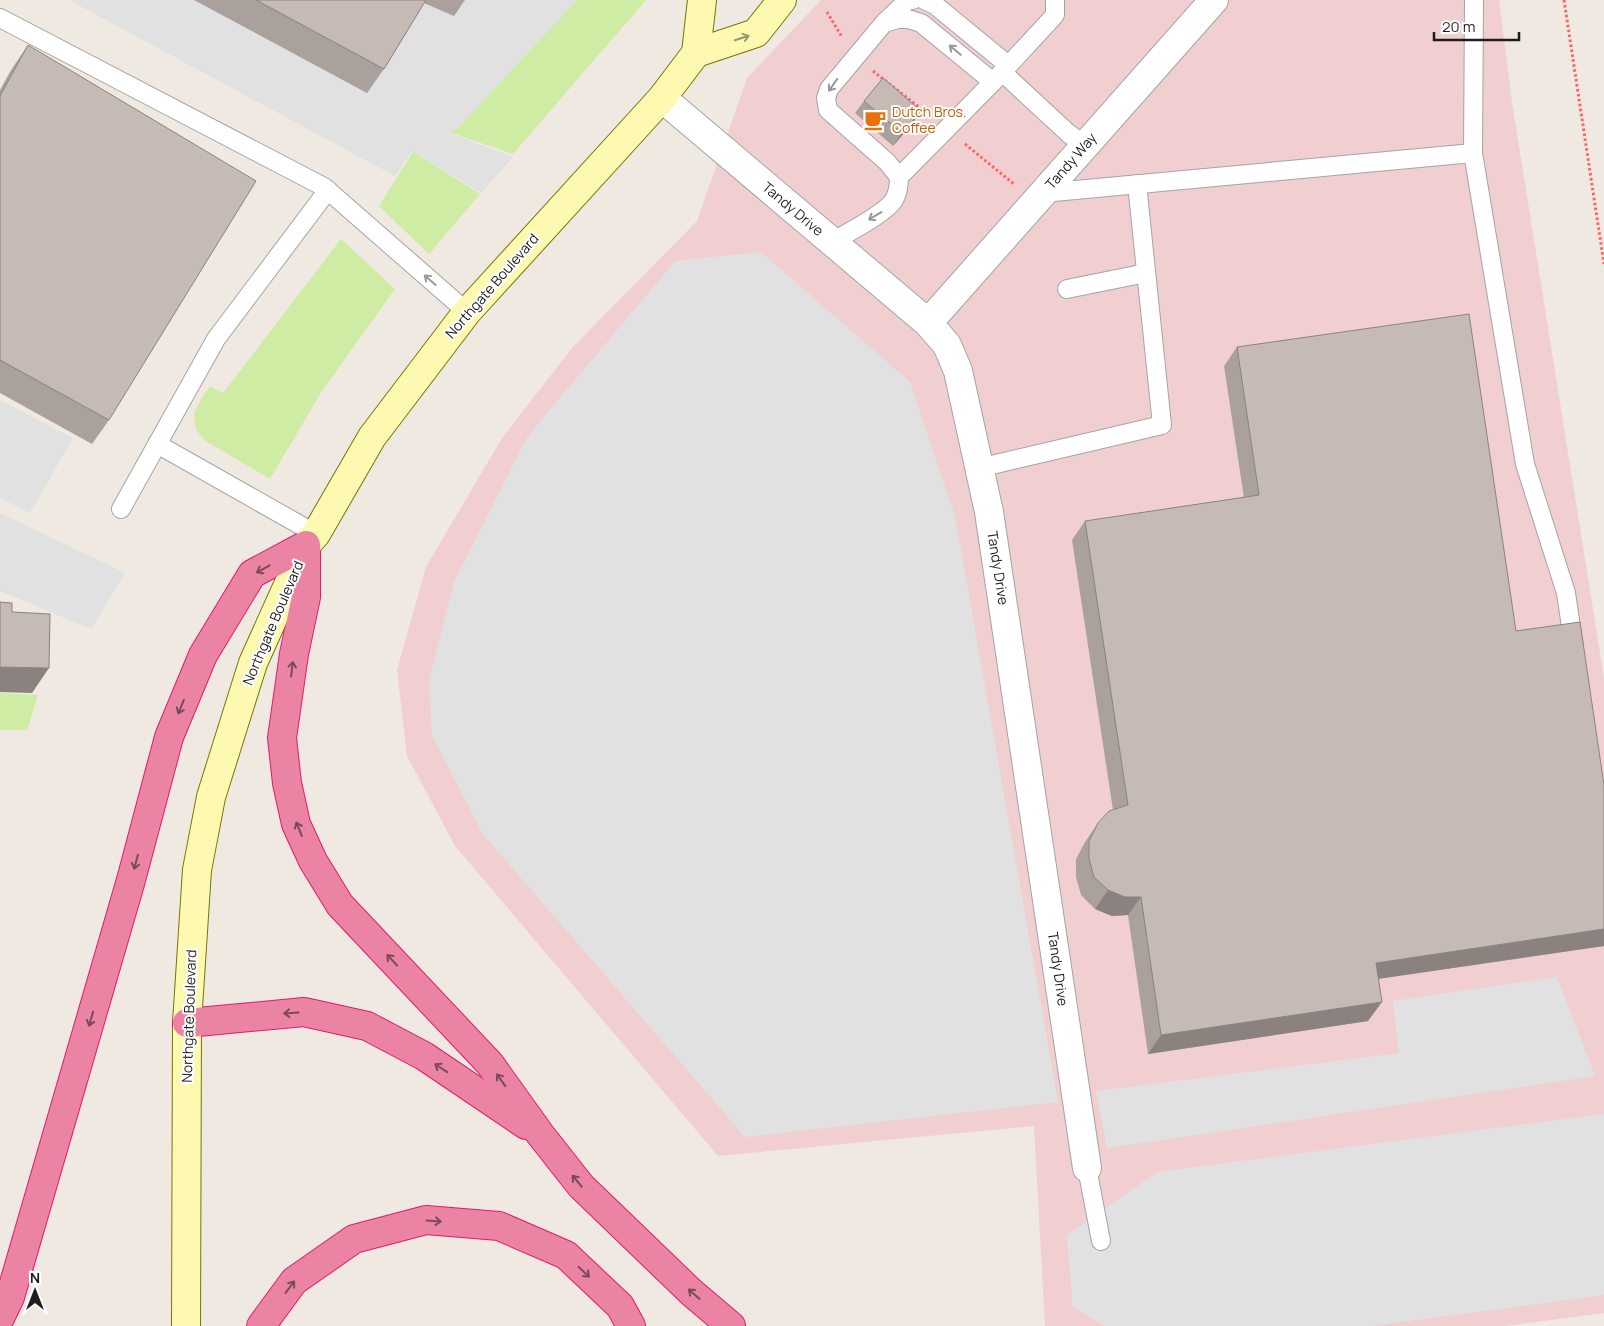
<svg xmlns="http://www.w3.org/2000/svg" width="1604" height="1326" font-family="Manrope,sans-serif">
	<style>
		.commercial { fill: #f1cfd1 }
		.grass { fill: #cfeca4 }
		.parking { fill: #e1e1e1 }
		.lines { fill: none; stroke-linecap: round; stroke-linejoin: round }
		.lane-casing { stroke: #a4a4a4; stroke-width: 20 }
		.street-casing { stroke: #a4a4a4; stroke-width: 30 }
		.secondary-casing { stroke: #770; stroke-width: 30 }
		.highway-casing { stroke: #e11a73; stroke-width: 30 }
		.path { stroke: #ff6262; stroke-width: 3; stroke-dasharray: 2.5 2.5; stroke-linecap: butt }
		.lane { stroke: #fff; stroke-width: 18 }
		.street { stroke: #fff; stroke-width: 28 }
		.secondary { stroke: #fdf9b1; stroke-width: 28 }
		.highway { stroke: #eb84a2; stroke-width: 28 }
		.wall { fill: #aaa09c }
		.shaded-wall { fill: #8b827f }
		.building { fill: #c6bab5; stroke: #8b827f }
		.oneway { stroke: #98966e }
		.oneway2 { stroke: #999 }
		.oneway3 { stroke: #7a4b59 }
		.labels { text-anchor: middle; stroke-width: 4; stroke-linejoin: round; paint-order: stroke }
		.food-label { font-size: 14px; fill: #c56008; stroke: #fff; text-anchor: start }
		.street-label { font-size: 14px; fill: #1d1d1d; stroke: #fff }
	</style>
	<rect width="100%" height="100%" fill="#efe9e1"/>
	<polygon class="commercial" points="821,0 1499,0 1512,102 1604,678 1604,1313 1506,1326 1045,1326 1034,1126 718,1156 455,846 407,756 397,670 426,567 502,438 572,348 697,221 747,78"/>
	<g class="grass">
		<polygon points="565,0 646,0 513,154 443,130"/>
		<polygon points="413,152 480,194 429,254 379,206"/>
		<path d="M 341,239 L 395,289 L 322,391 L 270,479 L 204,440 C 185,418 197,406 210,386 L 223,393 Z"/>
		<polygon points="0,693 38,695 27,730 0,730"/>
	</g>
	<g class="parking">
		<polygon points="69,0 577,0 457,129 447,132 513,157 481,193 412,151 395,176"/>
		<polygon points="761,252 910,382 955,516 1058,1102 745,1137 483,834 432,735 429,681 454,582 528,436 675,261"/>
		<polygon points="0,400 73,438 30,513 0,498"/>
		<polygon points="0,513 125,573 91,629 0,591"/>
		<polygon points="1557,977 1595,1076 1107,1148 1096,1091 1399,1053 1393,1001"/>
		<polygon points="1604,1114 1604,1295 1371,1326 1105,1326 1073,1307 1067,1235 1157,1172"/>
	</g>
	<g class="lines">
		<g class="lane-casing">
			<g id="lane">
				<polyline points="924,0 935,5 1008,65"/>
				<polyline points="0,18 324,187 467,312"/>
				<polyline points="885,22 908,0 913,0"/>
				<polyline points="1002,72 1068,133 1085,146"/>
				<polyline points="1473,153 1474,0"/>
				<polyline points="899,177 887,162 828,110 826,98 829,89 884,23 898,19 908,19 921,23 993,82"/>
				<polyline points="1043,193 1473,153 1525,464 1566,593 1574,647"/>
				<path d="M 832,242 C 848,232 884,215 894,200 C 898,193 899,186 899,177 L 993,82 L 1055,15 L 1055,0"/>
				<polyline points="1067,289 1146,273"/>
				<polyline points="157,444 316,534"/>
				<polyline points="979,468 1162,425 1137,184"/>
				<polyline points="121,509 216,339 328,190"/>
				<polyline points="1087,1168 1101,1241"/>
			</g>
		</g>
		<g class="street-casing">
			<g id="street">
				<polyline points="662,98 928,323 947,345 958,371 989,512 1087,1168"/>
				<polyline points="928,323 1214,0"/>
			</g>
		</g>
		<g class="secondary-casing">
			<g id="secondary">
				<polyline points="696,53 756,33 782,0"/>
				<polyline points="186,1326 187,1023 197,870 211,797 253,663 306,545 316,534 372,437 467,312 662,98 696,53 702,0"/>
			</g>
		</g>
		<g class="highway-casing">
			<g id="highway">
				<polyline points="187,1023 304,1012 367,1026 424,1056 526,1125"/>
				<polyline points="0,1318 10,1297 131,880 169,737 203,655 252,574 306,545 306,597 294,654 282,738 287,783 296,824 313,861 340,905 490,1064 540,1134 581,1186 691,1292 731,1326"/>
				<polyline points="261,1326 294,1281 354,1239 426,1220 499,1226 566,1255 620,1306 631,1326"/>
			</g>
		</g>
		<g class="path">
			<polyline points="1564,0 1604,264"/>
			<polyline points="827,12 842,37"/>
			<polyline points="873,71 929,115"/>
			<polyline points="965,144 1014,184"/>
		</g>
		<use href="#lane" class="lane"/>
		<use href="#street" class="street"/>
		<use href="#secondary" class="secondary"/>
		<use href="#highway" class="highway"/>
	</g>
	<g class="wall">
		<polygon points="194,0 465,0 454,16 424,3 384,69 367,93"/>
		<polygon points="28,45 109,420 92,444 0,393 0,90 11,70"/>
		<polygon points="864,101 912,124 893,146 855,113"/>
		<polygon points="1237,347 1516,631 1604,785 1604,946 1378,979 1368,1021 1148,1054 1128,915 1112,916 1095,909 1081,895 1076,877 1076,859 1085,842 1098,823 1113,810 1072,540 1085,521 1244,498 1224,366"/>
	</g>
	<g class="shaded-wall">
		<polygon points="921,111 912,124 893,146 902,133"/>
		<polygon points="0,667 49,668 32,693 0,692"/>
		<polygon points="1108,890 1141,897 1128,915 1112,916 1095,909"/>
		<polygon points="1604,929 1604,946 1363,981 1376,963"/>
		<polygon points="1382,1002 1368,1021 1148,1054 1161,1035"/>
	</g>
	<g class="building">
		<polygon points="256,0 426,0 384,69"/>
		<polygon points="28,45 256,181 109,420 0,360 0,96"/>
		<polygon points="883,78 921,111 902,133 864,101"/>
		<polygon points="1469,314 1516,631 1580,622 1604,785 1604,929 1376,963 1382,1002 1161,1035 1141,897 1125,897 1108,890 1094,877 1089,859 1089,841 1098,823 1109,811 1128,805 1085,521 1259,495 1237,347"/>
		<polygon points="0,602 12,603 12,612 50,614 49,668 0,667"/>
	</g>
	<defs><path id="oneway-shaft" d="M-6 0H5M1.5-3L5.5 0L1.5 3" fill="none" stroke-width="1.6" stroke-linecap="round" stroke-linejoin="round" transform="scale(1.25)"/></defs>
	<use class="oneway" href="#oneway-shaft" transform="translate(742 38) rotate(-18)"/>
	<g class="oneway2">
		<use href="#oneway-shaft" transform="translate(955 50) rotate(-140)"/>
		<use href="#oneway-shaft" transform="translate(833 85) rotate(125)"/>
		<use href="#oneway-shaft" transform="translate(875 216) rotate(149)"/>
		<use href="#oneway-shaft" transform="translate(430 280) rotate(-139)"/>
	</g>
	<g class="oneway3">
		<use href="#oneway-shaft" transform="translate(263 569) rotate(151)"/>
		<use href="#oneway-shaft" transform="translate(292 669) rotate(-83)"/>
		<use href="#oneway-shaft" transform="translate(181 707) rotate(112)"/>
		<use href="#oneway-shaft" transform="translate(299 829) rotate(-112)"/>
		<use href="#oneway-shaft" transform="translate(136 862) rotate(105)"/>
		<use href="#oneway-shaft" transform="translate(392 960) rotate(-133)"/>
		<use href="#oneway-shaft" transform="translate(291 1013) rotate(176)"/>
		<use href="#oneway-shaft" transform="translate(91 1019) rotate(106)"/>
		<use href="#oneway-shaft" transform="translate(441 1068) rotate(-146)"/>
		<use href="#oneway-shaft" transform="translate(501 1080) rotate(-125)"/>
		<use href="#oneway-shaft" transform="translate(577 1181) rotate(-130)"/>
		<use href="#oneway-shaft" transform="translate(434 1221) rotate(4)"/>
		<use href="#oneway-shaft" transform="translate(584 1272) rotate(43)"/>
		<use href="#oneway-shaft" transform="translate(290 1287) rotate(-53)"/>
		<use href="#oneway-shaft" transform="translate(694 1294) rotate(-139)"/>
	</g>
	<defs>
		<g id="cafe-bare" transform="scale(1.725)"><path d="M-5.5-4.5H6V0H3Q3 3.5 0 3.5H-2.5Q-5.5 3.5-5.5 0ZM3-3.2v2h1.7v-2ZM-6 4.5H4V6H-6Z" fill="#e8710a" stroke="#fff" stroke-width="2.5" paint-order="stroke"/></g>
	</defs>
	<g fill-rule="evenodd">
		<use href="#cafe-bare" x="875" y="120"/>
	</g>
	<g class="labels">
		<g class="food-label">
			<text x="892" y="117">Dutch Bros.<tspan x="892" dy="16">Coffee</tspan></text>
		</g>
		<g class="street-label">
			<text transform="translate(1071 161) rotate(-49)" y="5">Tandy Way</text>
			<text transform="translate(793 209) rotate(40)" y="5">Tandy Drive</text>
			<text transform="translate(492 286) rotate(-49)" y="5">Northgate Boulevard</text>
			<text transform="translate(998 568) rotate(81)" y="5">Tandy Drive</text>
			<text transform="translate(273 623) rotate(-67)" y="5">Northgate Boulevard</text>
			<text transform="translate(1058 969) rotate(82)" y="5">Tandy Drive</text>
			<text transform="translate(189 1016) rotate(-88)" y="5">Northgate Boulevard</text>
		</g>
	</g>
	<g transform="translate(35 1291)" stroke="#ffffff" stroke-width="4" paint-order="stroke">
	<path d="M0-4L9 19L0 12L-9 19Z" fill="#1d1d1d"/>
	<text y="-8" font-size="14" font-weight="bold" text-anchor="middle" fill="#1d1d1d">N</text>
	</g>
	<path d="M1434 32v8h85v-8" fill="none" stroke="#1d1d1d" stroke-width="2.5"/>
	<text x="1442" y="32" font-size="15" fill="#1d1d1d" stroke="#ffffff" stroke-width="4" paint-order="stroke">20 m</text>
</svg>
